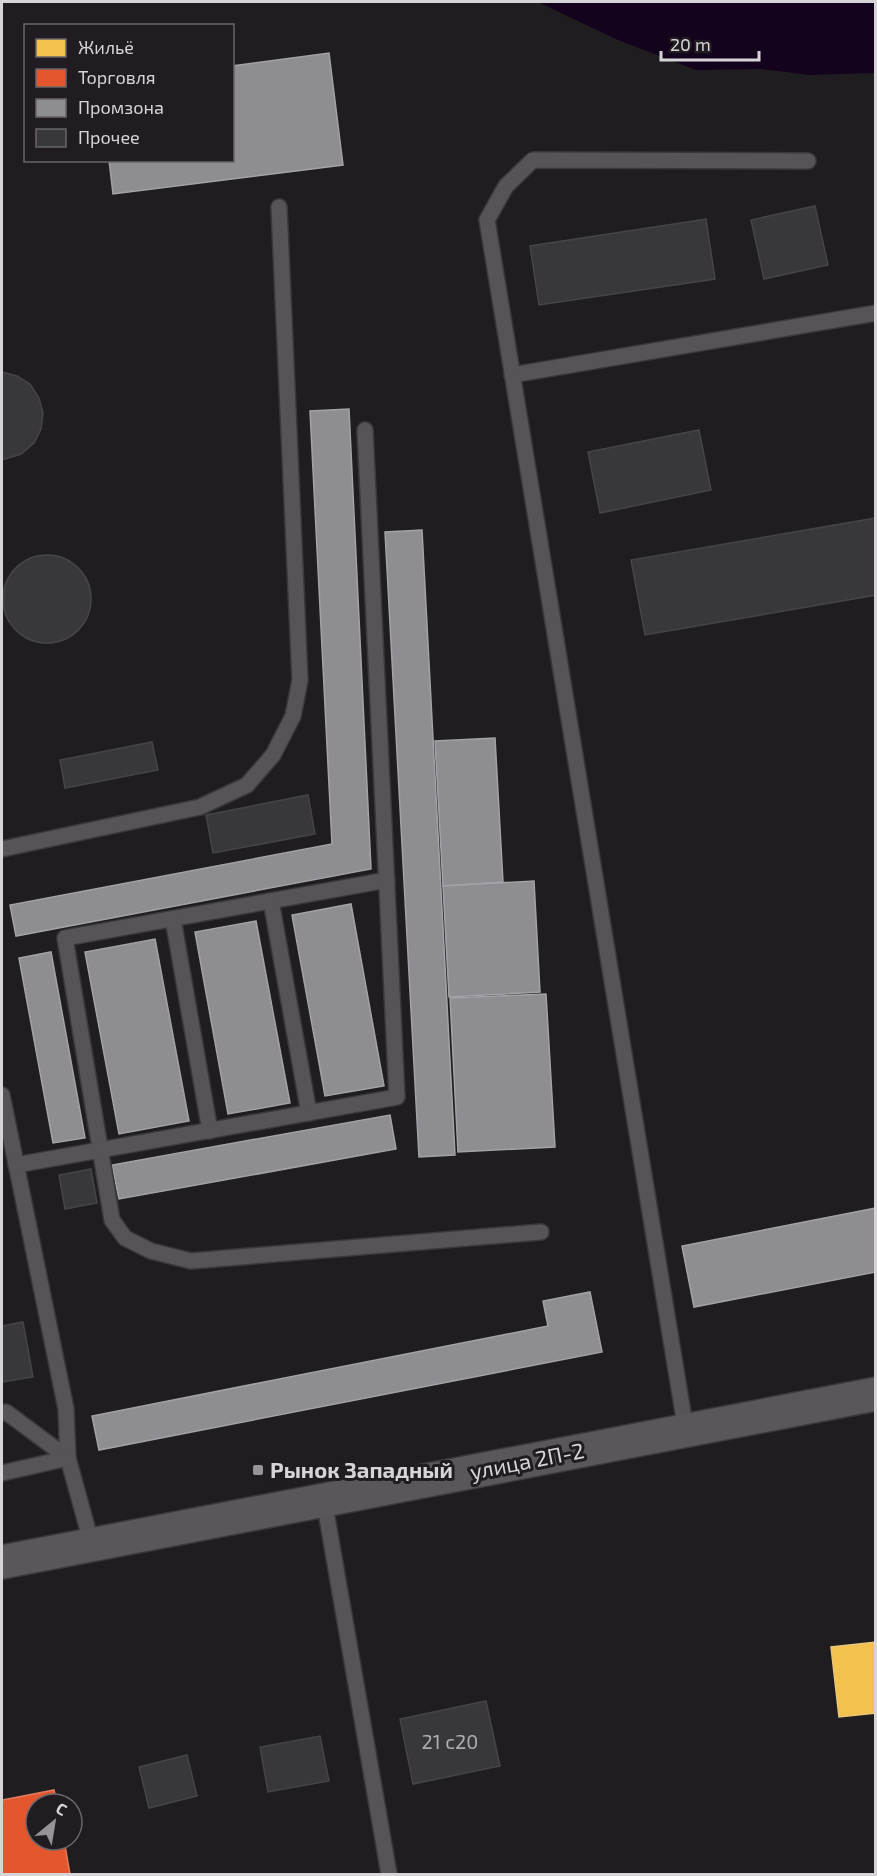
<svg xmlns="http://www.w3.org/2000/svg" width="877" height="1876" font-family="'Exo 2',sans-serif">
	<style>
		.water { fill: #14031c }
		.homes { fill: #f2c14e; stroke: #eac777; stroke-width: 1.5 }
		.shops { fill: #e4572e; stroke: #e07c61; stroke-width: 1.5 }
		.industry { fill: #8d8d92; stroke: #a3a2a7; stroke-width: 1.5 }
		.building { fill: #38383a; stroke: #454547; stroke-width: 1.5 }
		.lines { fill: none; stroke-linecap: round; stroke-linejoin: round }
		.service-casing { stroke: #3a383b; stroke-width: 18 }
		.secondary-casing { stroke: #3a383b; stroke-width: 36 }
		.service { stroke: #565456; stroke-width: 15 }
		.secondary { stroke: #5a565c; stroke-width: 33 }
		.poi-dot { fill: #969497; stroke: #201c21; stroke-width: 2 }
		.labels { text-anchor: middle; stroke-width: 6; stroke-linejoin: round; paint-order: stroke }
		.number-label { font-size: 20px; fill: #aeadb0 }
		.street-label { font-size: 22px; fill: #d6d4d7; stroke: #201c21 }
		.poi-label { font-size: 22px; font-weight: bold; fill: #d6d4d7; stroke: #201c21; text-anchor: start }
	</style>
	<rect width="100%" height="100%" fill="#1f1d20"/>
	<polygon class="water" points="538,2 875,2 875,73 809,75 762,69 696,70 618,40"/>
	<polygon class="homes" points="876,1642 876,1713 839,1717 831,1647"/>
	<polygon class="shops" points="54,1790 57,1804 36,1804 36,1840 64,1840 70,1874 2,1874 2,1800"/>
	<g class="industry">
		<polygon points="329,53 343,165 113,194 109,160 232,160 232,66"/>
		<polygon points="349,409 371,869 16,936 10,905 332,844 310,411"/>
		<polygon points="422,530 455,1155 419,1157 385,532"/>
		<polygon points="495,738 503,882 443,886 435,741"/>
		<polygon points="534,881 540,992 449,997 443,886"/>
		<polygon points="351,904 384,1086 325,1096 292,915"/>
		<polygon points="256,921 290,1103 228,1114 195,932"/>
		<polygon points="155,939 189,1121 119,1134 85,952"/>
		<polygon points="51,952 85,1138 53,1143 19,958"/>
		<polygon points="546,994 555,1147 458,1152 450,998"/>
		<polygon points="390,1115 396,1149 119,1199 112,1165"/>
		<polygon points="876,1208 876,1272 694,1307 682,1246"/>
		<polygon points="590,1292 602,1352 99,1450 92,1416 548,1326 543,1301"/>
	</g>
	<g class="building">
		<polygon points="815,206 828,265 764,279 751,220"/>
		<polygon points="706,219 715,279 539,305 530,246"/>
		<polygon points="2,372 17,376 30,384 39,398 43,413 41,429 34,443 21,454 2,460"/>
		<polygon points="699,430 711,490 600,513 588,452"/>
		<polygon points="876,518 876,595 645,635 631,560"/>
		<circle cx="47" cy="599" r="44"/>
		<polygon points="152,742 158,770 65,788 60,760"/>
		<polygon points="308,795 315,834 213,853 206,815"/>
		<polygon points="91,1169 97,1203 65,1209 59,1175"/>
		<polygon points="23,1322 33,1377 2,1382 2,1326"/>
		<polygon points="486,1701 500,1766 413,1784 400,1719"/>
		<polygon points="320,1736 329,1781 268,1792 260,1747"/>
		<polygon points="187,1755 197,1796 149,1808 139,1767"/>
	</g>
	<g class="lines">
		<g class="service-casing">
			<g id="service">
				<polyline points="512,375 876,313"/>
				<polyline points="2,849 200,807 247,785 273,755 293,716 300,680 279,207"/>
				<polyline points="387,880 65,938 112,1220 125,1238 151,1251 191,1261 541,1232"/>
				<polyline points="271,901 309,1113"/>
				<polyline points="173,919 210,1131"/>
				<polyline points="2,1095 66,1409 68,1458 92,1545"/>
				<polyline points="16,1165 397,1097 365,430"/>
				<polyline points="2,1413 6,1412 68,1458"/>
				<polyline points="686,1431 487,220 506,186 533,160 808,161"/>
				<polyline points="2,1473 68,1458"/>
				<polyline points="324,1500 389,1874"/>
			</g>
		</g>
		<g class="secondary-casing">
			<polyline id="secondary" points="2,1562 876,1394"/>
		</g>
		<use href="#service" class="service"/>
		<use href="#secondary" class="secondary"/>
	</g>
	<rect class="poi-dot" x="252" y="1464" width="12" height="12" rx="3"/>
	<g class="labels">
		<g class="number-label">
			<text x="450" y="1749">21 с20</text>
		</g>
		<g class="street-label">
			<text transform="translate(527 1461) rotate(-11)" y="8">улица 2П-2</text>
		</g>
		<g class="poi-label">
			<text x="270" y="1478">Рынок Западный</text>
		</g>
	</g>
	<rect width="877" height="1876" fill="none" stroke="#d6d4d7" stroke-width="6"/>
	<rect x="24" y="24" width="210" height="138" fill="#201c21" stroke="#69666a" stroke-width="1.5"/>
	<rect x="36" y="39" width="30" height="18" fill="#f2c14e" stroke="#69666a" stroke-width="1.5"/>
	<text x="78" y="54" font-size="18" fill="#d6d4d7">Жильё</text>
	<rect x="36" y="69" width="30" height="18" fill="#e4572e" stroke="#69666a" stroke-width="1.5"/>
	<text x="78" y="84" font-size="18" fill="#d6d4d7">Торговля</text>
	<rect x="36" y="99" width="30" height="18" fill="#8d8d92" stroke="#69666a" stroke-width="1.5"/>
	<text x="78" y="114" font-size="18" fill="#d6d4d7">Промзона</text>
	<rect x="36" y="129" width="30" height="18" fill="#38383a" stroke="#69666a" stroke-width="1.5"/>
	<text x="78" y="144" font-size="18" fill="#d6d4d7">Прочее</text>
	<g transform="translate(54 1822) rotate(30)"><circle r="28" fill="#201c21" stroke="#69666a" stroke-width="1.5"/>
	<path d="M0-4.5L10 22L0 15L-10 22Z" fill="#969497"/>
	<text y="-9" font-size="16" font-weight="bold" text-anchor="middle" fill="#d6d4d7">С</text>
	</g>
	<path d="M661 51v9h98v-9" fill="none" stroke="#d6d4d7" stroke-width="3"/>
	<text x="670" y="51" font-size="18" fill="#d6d4d7" stroke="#201c21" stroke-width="4.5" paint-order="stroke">20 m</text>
</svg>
